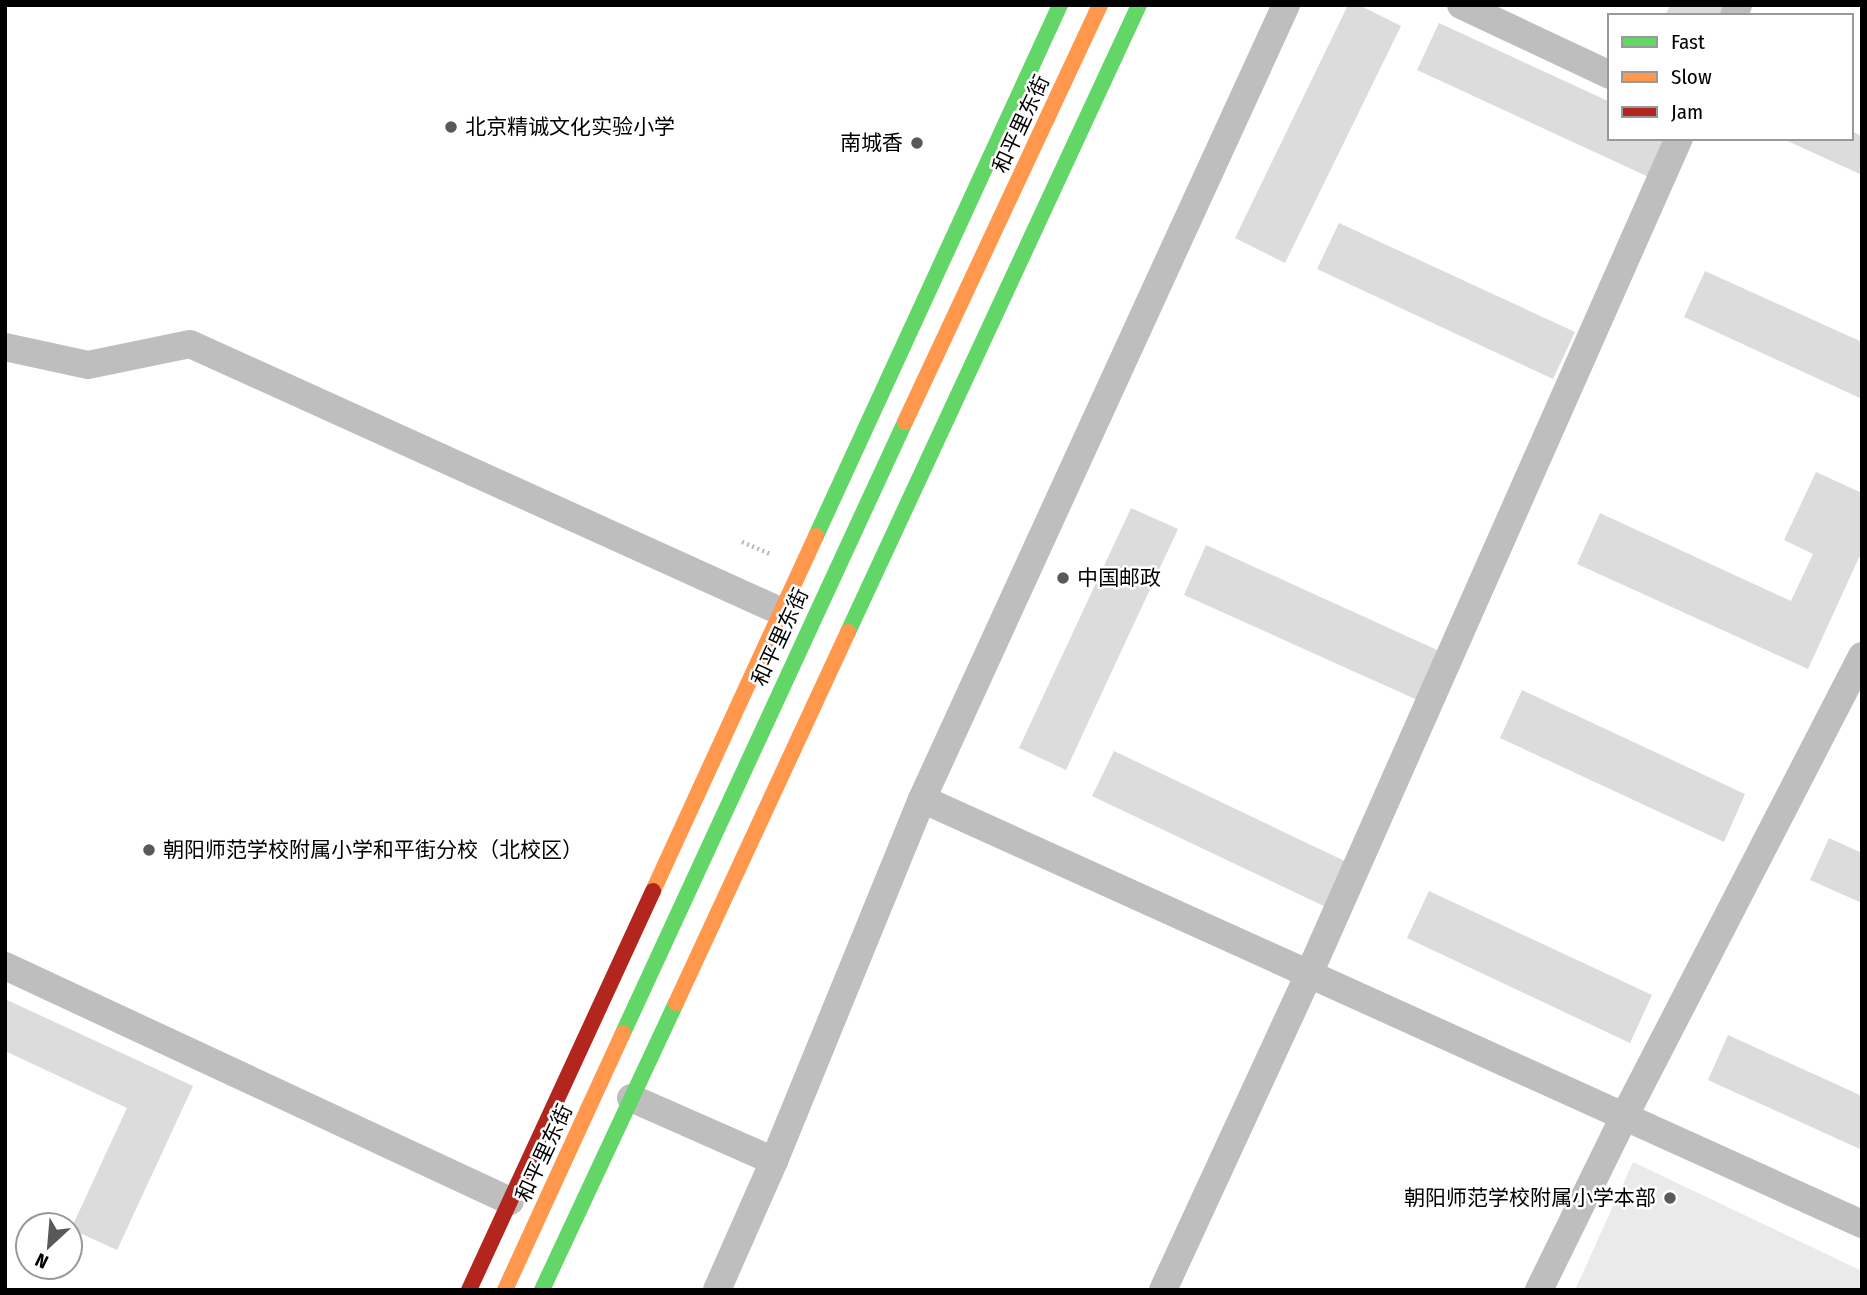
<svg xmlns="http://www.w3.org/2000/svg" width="1867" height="1295" font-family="'Fira Sans Condensed','Noto Sans SC',sans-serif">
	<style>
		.green { fill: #eaeaea }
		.building { fill: #dcdcdc }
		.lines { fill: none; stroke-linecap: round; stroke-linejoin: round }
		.path { stroke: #b8b8b8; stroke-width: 4.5; stroke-dasharray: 2 3.5; stroke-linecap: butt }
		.street { stroke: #bebebe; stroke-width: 28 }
		.fast { stroke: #63d668; stroke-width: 16 }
		.slow { stroke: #ff974d; stroke-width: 16 }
		.jam { stroke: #b3261e; stroke-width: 16 }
		.poi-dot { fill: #595959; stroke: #fff; stroke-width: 2.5 }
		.labels { text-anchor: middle; stroke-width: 5; stroke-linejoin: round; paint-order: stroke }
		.street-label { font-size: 21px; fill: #000; stroke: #fff }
		.poi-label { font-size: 21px; fill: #000; stroke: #fff; text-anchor: start }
	</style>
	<rect width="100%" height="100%" fill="#fff"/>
	<polygon class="green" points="1633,1162 1862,1271 1862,1290 1575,1290"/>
	<g class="building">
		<polygon points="1348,5 1359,5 1401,26 1285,263 1235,238"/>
		<polygon points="1670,5 1729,5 1724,16 1665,16"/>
		<polygon points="1439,23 1610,102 1610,138 1672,138 1653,179 1417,70"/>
		<polygon points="1851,131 1862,136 1862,175 1781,138 1851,138"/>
		<polygon points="1339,223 1575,332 1553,379 1317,269"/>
		<polygon points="1705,271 1862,342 1862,399 1684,317"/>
		<polygon points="1816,472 1862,493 1862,551 1808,669 1577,564 1600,513 1791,601 1813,554 1784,540"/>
		<polygon points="1131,508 1178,529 1066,770 1019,748"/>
		<polygon points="1206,545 1446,654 1424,703 1184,595"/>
		<polygon points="1522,690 1745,794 1724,842 1500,738"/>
		<polygon points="1114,751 1351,864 1330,909 1092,796"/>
		<polygon points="1829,838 1862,853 1862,903 1810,880"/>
		<polygon points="1429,891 1652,995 1630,1043 1407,938"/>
		<polygon points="5,999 193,1086 117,1250 71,1229 127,1108 5,1051"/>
		<polygon points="1728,1035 1862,1096 1862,1150 1708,1080"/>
	</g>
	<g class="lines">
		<polyline class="path" points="742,542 770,554"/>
		<g class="street">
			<polyline points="1461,5 1610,75"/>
			<polyline points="1734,16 1738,5"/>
			<polyline points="5,347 88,365 190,344 782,612"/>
			<polyline points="922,799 1862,1224"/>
			<polyline points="5,966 510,1201"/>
			<polyline points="631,1098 774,1161"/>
			<polyline points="717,1290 774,1161 922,799 1286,5"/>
			<polyline points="1163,1290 1309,974 1679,138"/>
			<polyline points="1539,1290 1624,1117 1862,656"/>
		</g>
		<g class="fast">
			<polyline points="816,536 1060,5"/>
			<polyline points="848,632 1139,5"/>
			<polyline points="623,1033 905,422"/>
			<polyline points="542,1290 676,1003"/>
		</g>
		<g class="slow">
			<polyline points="905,422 1100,5"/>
			<polyline points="653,891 816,536"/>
			<polyline points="676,1003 848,632"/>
			<polyline points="505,1290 623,1033"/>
		</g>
		<polyline class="jam" points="469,1290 653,891"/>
	</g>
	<g class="poi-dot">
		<circle cx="451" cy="127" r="7"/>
		<circle cx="917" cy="143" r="7"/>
		<circle cx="1063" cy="578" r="7"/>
		<circle cx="149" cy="850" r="7"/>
		<circle cx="1670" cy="1198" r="7"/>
	</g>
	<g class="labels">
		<g class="street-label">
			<text transform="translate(1021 124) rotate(-65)" y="7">和平里东街</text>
			<text transform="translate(780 637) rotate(-65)" y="7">和平里东街</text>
			<text transform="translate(544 1153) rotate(-65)" y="7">和平里东街</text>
		</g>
		<g class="poi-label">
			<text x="465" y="134">北京精诚文化实验小学</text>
			<text x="903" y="150" text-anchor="end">南城香</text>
			<text x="1077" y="585">中国邮政</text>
			<text x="163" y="857">朝阳师范学校附属小学和平街分校（北校区）</text>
			<text x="1656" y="1205" text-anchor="end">朝阳师范学校附属小学本部</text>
		</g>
	</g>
	<rect width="1867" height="1295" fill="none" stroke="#000000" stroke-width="14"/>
	<rect x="1608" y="14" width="245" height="126" fill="#ffffff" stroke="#999999" stroke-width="2"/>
	<rect x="1622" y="37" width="35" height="10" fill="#63d668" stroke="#999999" stroke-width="2"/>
	<text x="1671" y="49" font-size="21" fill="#000000">Fast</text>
	<rect x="1622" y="72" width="35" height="10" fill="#ff974d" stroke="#999999" stroke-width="2"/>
	<text x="1671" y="84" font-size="21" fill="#000000">Slow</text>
	<rect x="1622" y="107" width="35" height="10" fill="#b3261e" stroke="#999999" stroke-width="2"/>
	<text x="1671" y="119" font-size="21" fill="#000000">Jam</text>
	<g transform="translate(49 1246) rotate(206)"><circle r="33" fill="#ffffff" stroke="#999999" stroke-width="2"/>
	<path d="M0-5L12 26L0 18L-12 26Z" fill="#595959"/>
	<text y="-10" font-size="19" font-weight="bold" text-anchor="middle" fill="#000000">N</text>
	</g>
</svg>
